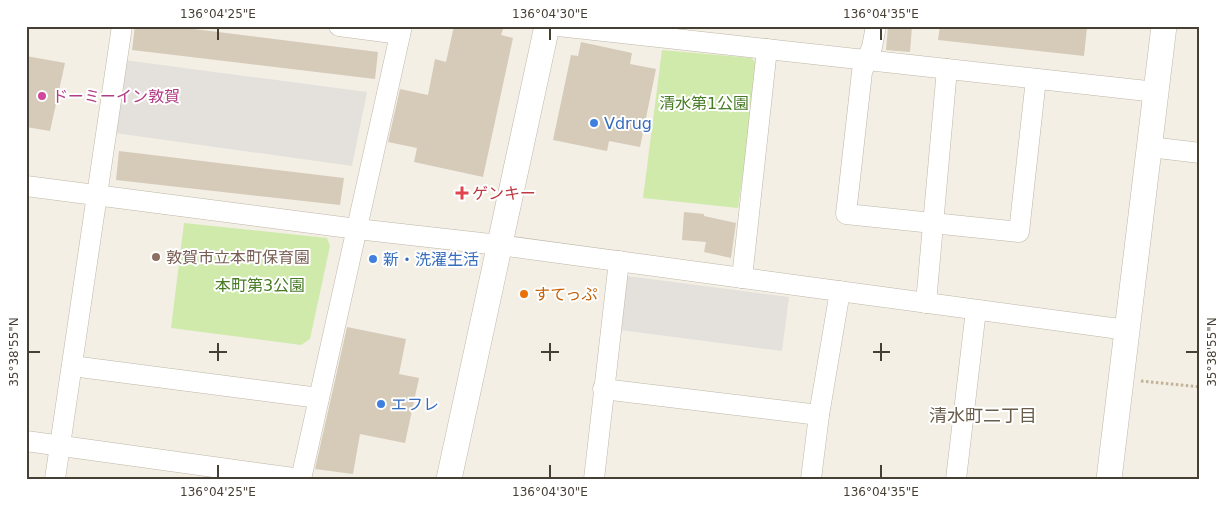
<svg xmlns="http://www.w3.org/2000/svg" width="1226" height="505" font-family="'DejaVu Sans','Noto Sans JP',sans-serif">
	<style>
		.green { fill: #cfeaab }
		.parking { fill: #e4e1dd }
		.building { fill: #d6cab9 }
		.lines { fill: none; stroke-linecap: round; stroke-linejoin: round }
		.minor-casing { stroke: #bfb6a7; stroke-width: 21 }
		.tertiary-casing { stroke: #bfb6a7; stroke-width: 26 }
		.path { stroke: #c2b297; stroke-width: 3; stroke-dasharray: 2.5 2.5; stroke-linecap: butt }
		.minor { stroke: #fff; stroke-width: 20 }
		.tertiary { stroke: #fff; stroke-width: 25 }
		.ticks { fill: none; stroke: #463f34; stroke-width: 2 }
		.hotel-dot { fill: #d1479c; stroke: #fff; stroke-width: 2 }
		.shop-dot { fill: #3f7fe0; stroke: #fff; stroke-width: 2 }
		.health-dot { fill: #e0444e; stroke: #fff; stroke-width: 2 }
		.education-dot { fill: #8d6e63; stroke: #fff; stroke-width: 2 }
		.food-dot { fill: #e8710a; stroke: #fff; stroke-width: 2 }
		.labels { text-anchor: middle; stroke-width: 4; stroke-linejoin: round; paint-order: stroke }
		.hotel-label { font-size: 16px; fill: #b23c85; stroke: #fff; text-anchor: start }
		.park-label { font-size: 16px; fill: #477b24; stroke: #fff }
		.shop-label { font-size: 16px; fill: #366cbe; stroke: #fff; text-anchor: start }
		.health-label { font-size: 16px; fill: #be3a42; stroke: #fff; text-anchor: start }
		.education-label { font-size: 16px; fill: #785e54; stroke: #fff; text-anchor: start }
		.food-label { font-size: 16px; fill: #c56008; stroke: #fff; text-anchor: start }
		.neighbourhood-label { font-size: 18px; fill: #6a5c4b; stroke: #fff }
		.neatline { fill: none; stroke: #463f34; stroke-width: 2 }
		.ticks-label { font-size: 12px; text-anchor: middle; fill: #463f34 }
	</style>
	<rect width="100%" height="100%" fill="#f3efe5"/>
	<g class="green">
		<polygon points="662,50 752,58 758,67 738,208 643,198"/>
		<polygon points="184,223 327,238 330,246 310,339 301,345 171,328"/>
	</g>
	<g class="parking">
		<polygon points="124,60 367,92 352,166 115,133"/>
		<polygon points="627,276 789,297 782,351 620,330"/>
	</g>
	<g class="building">
		<polygon points="135,26 170,26 378,52 375,79 132,50"/>
		<polygon points="454,26 504,26 501,35 513,38 483,177 414,162 417,148 388,142 400,89 428,95 435,59 446,62"/>
		<polygon points="888,26 912,26 910,52 886,50"/>
		<polygon points="940,26 1074,26 1087,28 1084,56 938,40"/>
		<polygon points="581,42 632,53 630,64 656,69 640,147 609,141 607,151 553,140 571,55 578,56"/>
		<polygon points="26,56 65,63 50,131 26,127"/>
		<polygon points="119,151 344,178 340,205 116,180"/>
		<polygon points="684,212 704,214 704,216 736,223 731,258 704,252 706,242 682,240"/>
		<polygon points="347,327 406,339 399,374 419,378 405,443 360,434 353,474 315,469"/>
	</g>
	<g class="lines">
		<g class="minor-casing">
			<g id="minor">
				<polyline points="339,26 400,34"/>
				<polyline points="558,26 1156,92"/>
				<polyline points="876,26 872,47 862,72 846,214 1019,232 1036,79"/>
				<polyline points="1150,147 1200,153"/>
				<polyline points="26,186 357,229 499,245 1127,330"/>
				<polyline points="742,278 767,49"/>
				<polyline points="926,303 947,69"/>
				<polyline points="72,366 319,398"/>
				<polyline points="603,389 819,415"/>
				<polyline points="26,441 301,479"/>
				<polyline points="55,479 122,26"/>
				<polyline points="301,479 402,26"/>
				<polyline points="594,479 619,261"/>
				<polyline points="811,479 819,415 840,291"/>
				<polyline points="956,479 976,310"/>
			</g>
		</g>
		<g class="tertiary-casing">
			<g id="tertiary">
				<polyline points="449,479 547,26"/>
				<polyline points="1109,479 1164,26"/>
			</g>
		</g>
		<polyline class="path" points="1141,381 1200,387"/>
		<use href="#minor" class="minor"/>
		<use href="#tertiary" class="tertiary"/>
	</g>
	<path class="ticks" d="M 218,28 L 218,40M 550,28 L 550,40M 881,28 L 881,40M 218,343 L 218,361M 550,343 L 550,361M 881,343 L 881,361M 28,352 L 40,352M 209,352 L 227,352M 541,352 L 559,352M 873,352 L 890,352M 1186,352 L 1198,352M 218,465 L 218,478M 550,465 L 550,478M 881,465 L 881,478"/>
	<circle class="hotel-dot" cx="42" cy="96" r="5"/>
	<g class="shop-dot">
		<circle cx="594" cy="123" r="5"/>
		<circle cx="373" cy="259" r="5"/>
		<circle cx="381" cy="404" r="5"/>
	</g>
	<path class="health-dot" d="M459.5 185.5h5v5h5v5h-5v5h-5v-5h-5v-5h5z"/>
	<circle class="education-dot" cx="156" cy="257" r="5"/>
	<circle class="food-dot" cx="524" cy="294" r="5"/>
	<g class="labels">
		<g class="hotel-label">
			<text x="52" y="102">ドーミーイン敦賀</text>
		</g>
		<g class="park-label">
			<text x="704" y="109">清水第1公園</text>
			<text x="260" y="291">本町第3公園</text>
		</g>
		<g class="shop-label">
			<text x="604" y="129">Vdrug</text>
			<text x="383" y="265">新・洗濯生活</text>
			<text x="391" y="410">エフレ</text>
		</g>
		<g class="health-label">
			<text x="472" y="199">ゲンキー</text>
		</g>
		<g class="education-label">
			<text x="166" y="263">敦賀市立本町保育園</text>
		</g>
		<g class="food-label">
			<text x="534" y="300">すてっぷ</text>
		</g>
		<g class="neighbourhood-label">
			<text x="983" y="422">清水町二丁目</text>
		</g>
	</g>
	<rect width="1226" height="505" fill="none" stroke="#ffffff" stroke-width="55"/>
	<rect x="28" y="28" width="1170" height="450" class="neatline"/>
	<g class="ticks-label">
		<text x="218" y="18">136°04'25"E</text>
		<text x="550" y="18">136°04'30"E</text>
		<text x="881" y="18">136°04'35"E</text>
		<text transform="translate(14 352) rotate(-90)" y="4">35°38'55"N</text>
		<text transform="translate(1212 352) rotate(-90)" y="4">35°38'55"N</text>
		<text x="218" y="496">136°04'25"E</text>
		<text x="550" y="496">136°04'30"E</text>
		<text x="881" y="496">136°04'35"E</text>
	</g>
</svg>
